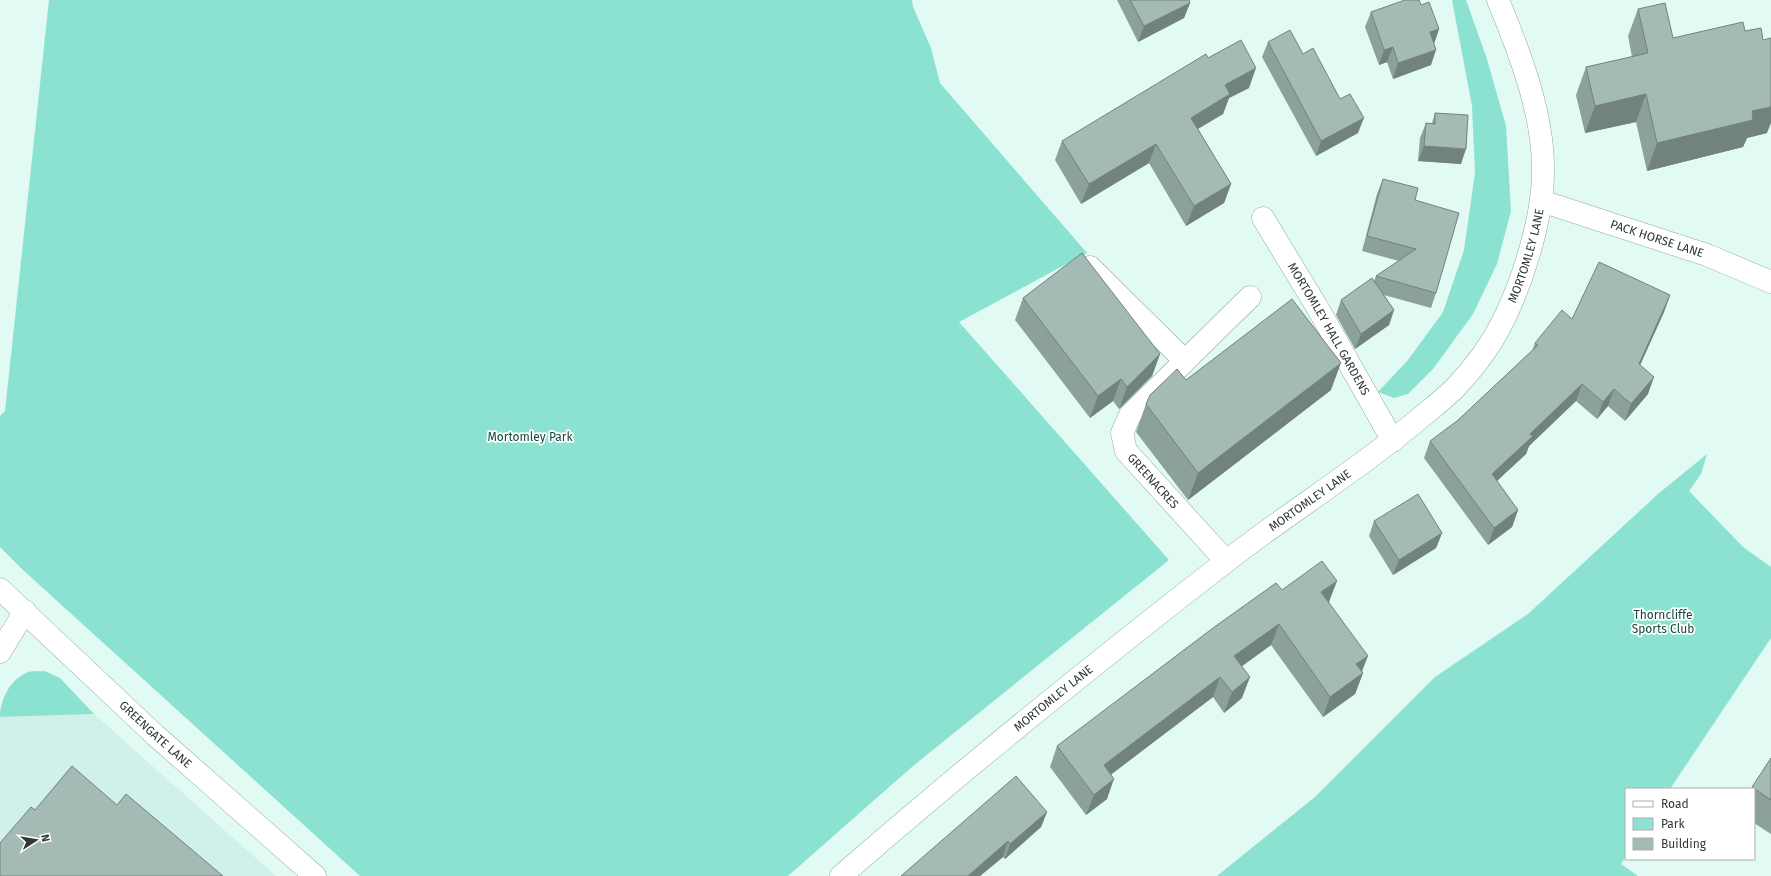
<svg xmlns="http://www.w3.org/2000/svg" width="1771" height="876" font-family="'Fira Sans',sans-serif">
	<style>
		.built { fill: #cff1e9 }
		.green { fill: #8ce2d1 }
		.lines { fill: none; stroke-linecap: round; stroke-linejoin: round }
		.minor-casing { stroke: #92aaa4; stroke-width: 23 }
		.tertiary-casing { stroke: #92aaa4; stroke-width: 23 }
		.minor { stroke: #fff; stroke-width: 22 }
		.tertiary { stroke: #fff; stroke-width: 22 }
		.wall { fill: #8ca09c }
		.shaded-wall { fill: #72827f }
		.building { fill: #a3bab5; stroke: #72827f }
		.labels { text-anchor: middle; stroke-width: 3.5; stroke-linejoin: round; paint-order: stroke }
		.street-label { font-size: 12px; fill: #2e3836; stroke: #fff }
		.park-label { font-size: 12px; fill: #144940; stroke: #fff }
	</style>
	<rect width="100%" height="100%" fill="#e1faf4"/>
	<polygon class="built" points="94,714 276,876 0,876 0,717"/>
	<g class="green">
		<polygon points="49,0 912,0 913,7 931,48 940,83 1087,253 959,322 1169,560 913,766 788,876 360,876 23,570 0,547 0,416 5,411"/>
		<polygon points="1452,0 1466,0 1487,59 1506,126 1511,211 1497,264 1473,314 1433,369 1408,394 1394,398 1378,392 1408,360 1443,312 1464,250 1475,173 1472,106"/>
		<polygon points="1707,454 1701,474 1689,491 1743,547 1771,567 1771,638 1670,789 1626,789 1626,856 1621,864 1638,876 1217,876 1316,796 1435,677 1528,614 1658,494"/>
		<path d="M 45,671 L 60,678 L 94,714 L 0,717 C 0,700 10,680 26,673 C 31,670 39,672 45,671 Z"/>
	</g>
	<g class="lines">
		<g class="minor-casing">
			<g id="minor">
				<path id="s1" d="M 1541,201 L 1707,255 L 1771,282"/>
				<path id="s2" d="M 1263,218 L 1320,312 L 1393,441"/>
				<polyline points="1090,267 1185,361"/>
				<polyline points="1226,561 1126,451 1122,433 1130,415 1250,297"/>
				<polyline points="0,652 25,611"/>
			</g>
		</g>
		<g class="tertiary-casing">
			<g id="tertiary">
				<path id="s3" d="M 0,589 L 155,735 L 315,876"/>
				<path id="s4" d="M 841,876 C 965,768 1094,664 1224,563 C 1288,513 1357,471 1419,419 C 1431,409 1444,399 1455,388 C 1474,368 1492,344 1504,319 C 1524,278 1544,214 1543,168 C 1543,112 1519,51 1498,0"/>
			</g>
		</g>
		<use href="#minor" class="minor"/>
		<use href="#tertiary" class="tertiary"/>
	</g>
	<g class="wall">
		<polygon points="1117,0 1189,0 1190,3 1184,18 1138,42"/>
		<polygon points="1421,5 1439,29 1434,43 1431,65 1393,79 1387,62 1379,65 1365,27 1371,12"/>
		<polygon points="1638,9 1673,38 1745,31 1763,40 1767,133 1747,138 1743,147 1647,171 1636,122 1585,133 1576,95 1586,67 1632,57 1628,36"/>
		<polygon points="1268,42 1303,54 1358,133 1316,156 1262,57"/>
		<polygon points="1208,58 1249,88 1229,98 1223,114 1198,129 1231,184 1224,203 1186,226 1149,163 1081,204 1055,160 1062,141"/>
		<polygon points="1435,113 1461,164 1418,161 1420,138 1426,123 1432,123"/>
		<polygon points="1383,179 1415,200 1436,293 1431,308 1384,295 1394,310 1389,325 1355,349 1336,315 1341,300 1374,281 1376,276 1399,261 1362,251 1377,194"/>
		<polygon points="1670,295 1664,312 1640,365 1648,394 1625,421 1608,406 1597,419 1576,401 1529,446 1526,454 1497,481 1518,510 1512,527 1488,545 1424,458 1430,441 1457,421 1532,351 1535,343 1572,319"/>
		<polygon points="1023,298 1160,354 1152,376 1119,409 1113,401 1090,418 1015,320"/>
		<polygon points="1186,380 1331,390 1188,500 1136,432 1146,404"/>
		<polygon points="1374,521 1442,533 1436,548 1393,575 1369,536"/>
		<polygon points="1282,590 1329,602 1363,673 1355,694 1323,717 1271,645 1242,666 1242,698 1224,713 1213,697 1111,774 1107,799 1086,815 1050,767 1057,746"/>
		<polygon points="1771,758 1771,834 1754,823 1754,789 1751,789"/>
		<polygon points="1047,812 1041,827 1005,859 1003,857 980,876 901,876"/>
	</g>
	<g class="shaded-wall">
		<polygon points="1190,3 1184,18 1138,42 1144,26"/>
		<polygon points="1439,29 1434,44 1430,32"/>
		<polygon points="1393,47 1387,62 1379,65 1384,50"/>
		<polygon points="1436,50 1431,65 1393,79 1398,63"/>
		<polygon points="1256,68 1249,88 1229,98 1223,114 1184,137 1191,118 1225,85"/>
		<polygon points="1771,90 1771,123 1767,133 1747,138 1743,147 1647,171 1657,143 1752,111"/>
		<polygon points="1646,94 1636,122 1585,133 1595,106"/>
		<polygon points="1364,118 1358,133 1316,156 1321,141"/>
		<polygon points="1156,144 1149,163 1081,204 1089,184"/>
		<polygon points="1424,146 1466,149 1461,164 1418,161"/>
		<polygon points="1231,184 1224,203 1186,226 1194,206"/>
		<polygon points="1670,295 1664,312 1633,381 1639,364"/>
		<polygon points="1394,310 1389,325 1355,349 1361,334"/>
		<polygon points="1160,354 1152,376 1119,409 1127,387"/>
		<polygon points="1341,363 1331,390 1188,500 1198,473"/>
		<polygon points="1654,377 1648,394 1625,421 1631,404"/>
		<polygon points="1121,379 1113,401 1090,418 1098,396"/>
		<polygon points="1582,384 1576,401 1529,446 1526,454 1486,491 1492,474 1530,434"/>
		<polygon points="1614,389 1608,406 1597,419 1603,402"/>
		<polygon points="1518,510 1512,527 1488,545 1494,528"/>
		<polygon points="1442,533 1436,548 1393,575 1399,560"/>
		<polygon points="1337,581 1329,602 1314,612 1321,592"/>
		<polygon points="1279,624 1271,645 1227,677 1234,656"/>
		<polygon points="1368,656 1361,674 1363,673 1355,694 1323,717 1330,697 1356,664"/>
		<polygon points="1220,677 1213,697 1096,786 1104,765"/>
		<polygon points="1250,677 1242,698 1224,713 1232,692"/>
		<polygon points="1114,779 1107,799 1086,815 1094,795"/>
		<polygon points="1047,812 1041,827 1005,859 1010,844"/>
		<polygon points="1008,841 1003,857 980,876 968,876"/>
	</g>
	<g class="building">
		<polygon points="1130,0 1189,0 1190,3 1144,26"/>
		<polygon points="1405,0 1419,0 1421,5 1429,2 1439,29 1430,32 1436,50 1398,63 1393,47 1384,50 1371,12"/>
		<polygon points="1665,3 1673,38 1743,22 1745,31 1761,28 1763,40 1771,38 1771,107 1752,111 1753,120 1657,143 1646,94 1595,106 1586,67 1648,53 1638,9"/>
		<polygon points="1290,30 1303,54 1313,48 1340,99 1350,94 1364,118 1321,141 1268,42"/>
		<polygon points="1241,40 1256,68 1225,85 1230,94 1191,118 1231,184 1194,206 1156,144 1089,184 1062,141 1206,54 1208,58"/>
		<polygon points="1435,113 1468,115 1466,149 1424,146 1426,123 1435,124"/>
		<polygon points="1383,179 1418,188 1415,200 1459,213 1436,293 1376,276 1416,249 1367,236"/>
		<polygon points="1082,253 1160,354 1127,387 1121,379 1098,396 1023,298"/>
		<polygon points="1599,262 1670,295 1639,364 1654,377 1631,404 1614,389 1603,402 1582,384 1530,434 1533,436 1492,474 1518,510 1494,528 1430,441 1457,421 1538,345 1535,343 1562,310 1572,319"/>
		<polygon points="1372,278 1394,310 1361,334 1341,300"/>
		<polygon points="1292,299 1341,363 1198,473 1146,404 1150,395 1177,369 1186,380"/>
		<polygon points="1418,494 1442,533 1399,560 1374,521"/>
		<polygon points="1322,561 1337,581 1321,592 1368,656 1356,664 1363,673 1330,697 1279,624 1234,656 1250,677 1232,692 1220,677 1104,765 1114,779 1094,795 1057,746 1213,628 1276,583 1282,590"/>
		<polygon points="1771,758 1771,800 1752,787"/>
		<polygon points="72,766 117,805 126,794 223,876 0,876 0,843 31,807 35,810"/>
		<polygon points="1016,776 1047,812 1010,844 1008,841 968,876 901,876"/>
	</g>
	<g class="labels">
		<g class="street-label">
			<text dy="4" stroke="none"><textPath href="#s1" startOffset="122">PACK HORSE LANE</textPath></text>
			<text dy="4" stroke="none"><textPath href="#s4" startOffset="937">MORTOMLEY LANE</textPath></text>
			<text dy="4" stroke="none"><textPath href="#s2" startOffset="129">MORTOMLEY HALL GARDENS</textPath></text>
			<text transform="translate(1153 481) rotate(48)" y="4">GREENACRES</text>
			<text dy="4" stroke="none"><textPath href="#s4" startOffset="601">MORTOMLEY LANE</textPath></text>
			<text dy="4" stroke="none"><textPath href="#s4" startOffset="277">MORTOMLEY LANE</textPath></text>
			<text dy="4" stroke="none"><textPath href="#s3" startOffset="213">GREENGATE LANE</textPath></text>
		</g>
		<g class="park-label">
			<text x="530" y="441">Mortomley Park</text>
			<text x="1663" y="619">Thorncliffe<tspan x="1663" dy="14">Sports Club</tspan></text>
		</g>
	</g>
	<rect x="1625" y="788" width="130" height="72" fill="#ffffff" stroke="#abafaf"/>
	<rect x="1633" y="801" width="20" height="6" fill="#ffffff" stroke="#abafaf"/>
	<text x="1661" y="808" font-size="12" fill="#2e3836">Road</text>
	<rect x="1633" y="818" width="20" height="12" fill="#8ce2d1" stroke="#abafaf"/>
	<text x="1661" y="828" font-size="12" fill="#2e3836">Park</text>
	<rect x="1633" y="838" width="20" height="12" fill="#a3bab5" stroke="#abafaf"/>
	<text x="1661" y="848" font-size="12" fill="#2e3836">Building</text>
	<g transform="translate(36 840) rotate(78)" stroke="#ffffff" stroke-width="3" paint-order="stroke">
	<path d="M0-3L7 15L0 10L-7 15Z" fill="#2e3836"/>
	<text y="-6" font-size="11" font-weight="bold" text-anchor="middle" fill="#2e3836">N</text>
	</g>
</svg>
